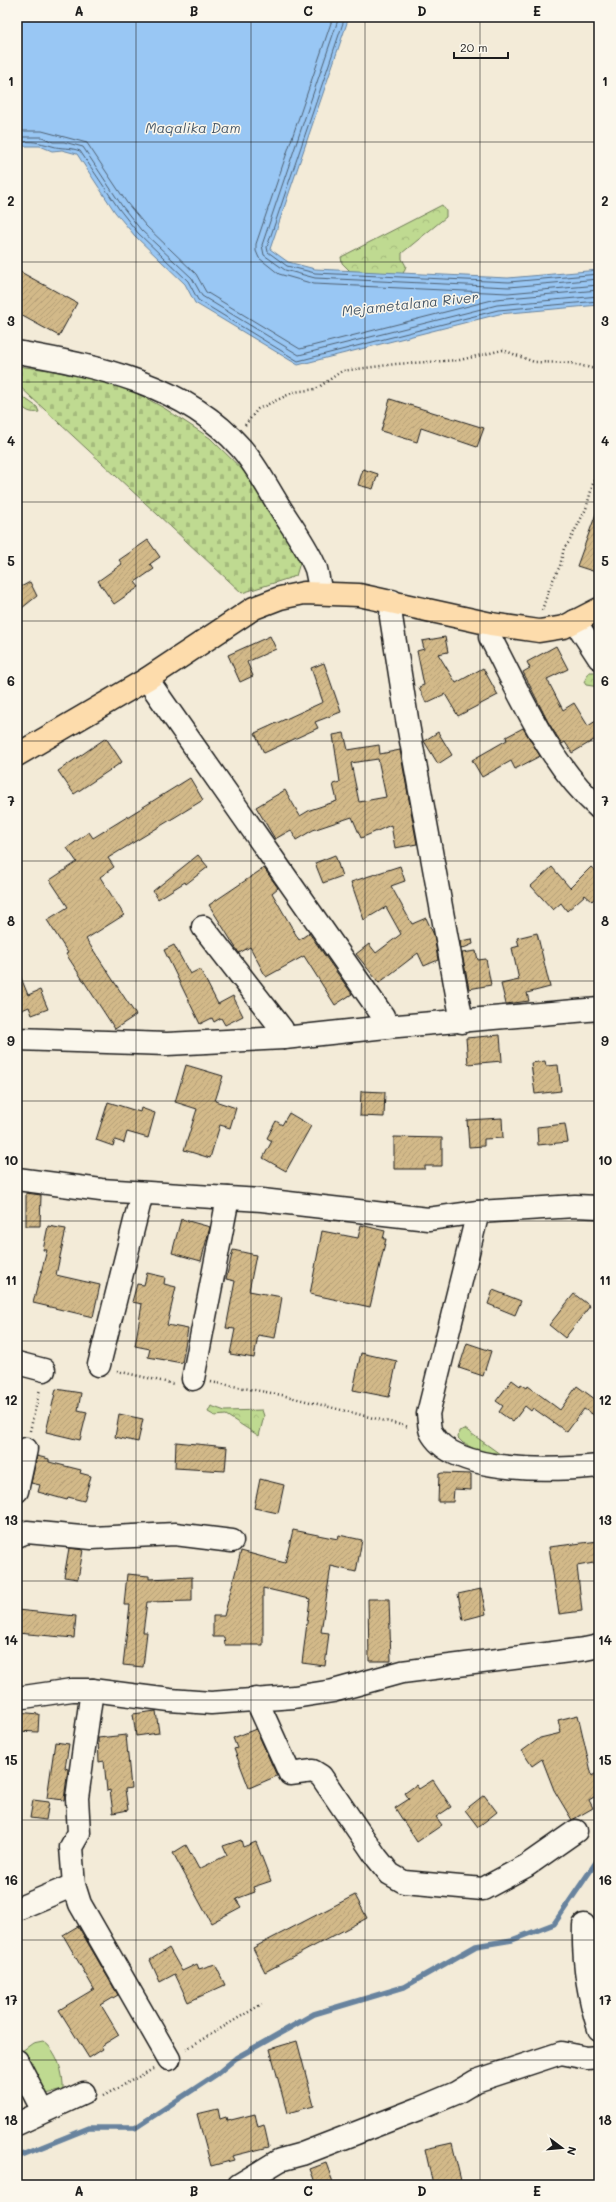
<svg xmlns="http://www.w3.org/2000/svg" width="616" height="2202" font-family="Mali,sans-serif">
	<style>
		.grass { fill: #bfda91; stroke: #6e7b56 }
		.forest { fill: url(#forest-crowns); stroke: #6e7b56 }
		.cemetery { fill: url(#cemetery-stones); stroke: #6e7b56 }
		.water { fill: #99c7f4; stroke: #67839e }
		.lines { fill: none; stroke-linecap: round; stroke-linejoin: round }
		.shore { stroke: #4e6072; stroke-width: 1 }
		.stream { stroke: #67839e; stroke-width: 5.5 }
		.building { fill: url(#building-hatch); stroke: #1c1c1c; fill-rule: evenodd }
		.minor-casing { stroke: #1c1c1c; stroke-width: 25 }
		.major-casing { stroke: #1c1c1c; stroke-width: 25 }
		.path { stroke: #1c1c1c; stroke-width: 2.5; stroke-dasharray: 1 3; stroke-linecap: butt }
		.minor { stroke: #fbf7ec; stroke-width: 22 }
		.major { stroke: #fddcac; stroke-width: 22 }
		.grid { fill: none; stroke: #1c1c1c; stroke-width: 1; stroke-opacity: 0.55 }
		.labels { text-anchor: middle; stroke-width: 3; stroke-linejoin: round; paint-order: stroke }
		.water-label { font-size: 14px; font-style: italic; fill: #485868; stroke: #fbf7ec }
		.neatline { fill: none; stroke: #1c1c1c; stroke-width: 1.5 }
		.grid-label { font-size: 13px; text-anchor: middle; font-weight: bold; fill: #1c1c1c }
	</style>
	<defs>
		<pattern id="forest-crowns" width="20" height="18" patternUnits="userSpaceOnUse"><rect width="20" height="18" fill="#bfda91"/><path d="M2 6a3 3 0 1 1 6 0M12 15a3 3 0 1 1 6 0" fill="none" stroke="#a4ba7c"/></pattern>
		<pattern id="cemetery-stones" width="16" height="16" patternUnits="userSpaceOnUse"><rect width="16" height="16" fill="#bfda91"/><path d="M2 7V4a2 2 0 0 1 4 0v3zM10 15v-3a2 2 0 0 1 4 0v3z" fill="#a4ba7c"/></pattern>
		<pattern id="building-hatch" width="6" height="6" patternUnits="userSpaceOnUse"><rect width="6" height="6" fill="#d2b989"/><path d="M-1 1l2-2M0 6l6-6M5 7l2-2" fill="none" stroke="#b49e76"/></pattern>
	</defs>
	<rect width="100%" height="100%" fill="#f3ebd8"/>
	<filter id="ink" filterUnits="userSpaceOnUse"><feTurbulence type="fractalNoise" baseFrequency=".025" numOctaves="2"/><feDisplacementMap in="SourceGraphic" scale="8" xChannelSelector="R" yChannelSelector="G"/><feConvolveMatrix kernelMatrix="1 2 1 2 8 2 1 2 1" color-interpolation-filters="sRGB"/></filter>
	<g filter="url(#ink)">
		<path class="grass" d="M 43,2041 C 57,2050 64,2074 63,2090 L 42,2095 L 23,2064 L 22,2051 L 33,2043 Z"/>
		<g class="forest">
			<polygon points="442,205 446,211 446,217 402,253 402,259 406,266 403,274 350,271 342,263 341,257"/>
			<path d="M 17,388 L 23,397 L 37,407 L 39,412 C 23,415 17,401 17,388 Z"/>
			<polygon points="589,672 595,672 599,677 599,687 586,685 584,682"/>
			<polygon points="211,1406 225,1411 262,1410 264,1416 259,1436 226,1415 215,1416 208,1412"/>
			<polygon points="465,1429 500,1454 493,1459 463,1443 458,1438 459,1431"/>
		</g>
		<polygon class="cemetery" points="17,366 49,370 124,386 164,408 210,438 261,488 302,556 296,576 242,593 17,384"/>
		<polygon class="water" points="17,17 349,17 270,249 288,262 315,269 508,278 599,270 599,305 499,314 298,365 195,303 185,284 135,236 115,212 77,154 62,150 52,151 40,146 17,146"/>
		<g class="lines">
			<g class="shore">
				<polyline points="333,17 256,244 256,251 259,258 279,274 314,284 508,293 599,285"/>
				<polyline points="339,17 262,245 264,255 285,270 315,278 509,287 599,279"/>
				<polyline points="345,17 267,247 268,252 287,266 315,273 509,282 599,274"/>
				<polyline points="17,131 42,131 87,143 127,203 146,226 196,274 206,292 300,349 496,299 599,290"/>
				<polyline points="17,137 42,137 53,142 64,142 83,147 122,206 141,230 192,278 202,296 299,355 497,305 599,296"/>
				<path d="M 17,142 C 33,141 37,142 52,146 C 61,149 70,147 80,151 L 119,209 L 138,233 L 188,281 L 198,300 L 298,361 L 498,310 L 599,301"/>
			</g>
			<polyline class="stream" points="17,2157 89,2128 135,2128 217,2074 236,2058 314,2014 404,1987 476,1946 512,1940 554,1924 599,1858"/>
		</g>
		<g class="building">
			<polygon points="17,270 77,303 59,336 17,313"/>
			<polygon points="390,399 484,428 477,447 421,428 417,442 381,431"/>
			<polygon points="363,469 378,474 373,489 358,485"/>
			<polygon points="597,511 599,512 599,573 577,566"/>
			<polygon points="148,540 160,557 150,564 154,569 135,582 139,587 114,604 98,581 122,564 119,560"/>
			<polygon points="30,582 37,596 17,612 17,589"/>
			<polygon points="270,636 276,649 247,662 253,676 240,682 228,655"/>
			<polygon points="445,637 448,652 438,654 456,683 483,668 498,695 458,716 445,694 426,703 419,687 424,685 417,651 424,649 422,641"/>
			<polygon points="556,646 568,669 547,679 563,710 574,703 588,726 599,719 599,737 572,753 565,742 562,744 548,722 523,672 530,668 527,662"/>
			<polygon points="324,663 341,712 315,722 318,728 264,753 255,733 323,702 311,668"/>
			<polygon points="523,728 540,756 515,769 511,761 482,777 472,760 507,740 506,737"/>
			<polygon points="438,732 452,755 438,764 424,741"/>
			<path d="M 344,733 L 348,750 L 379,745 L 380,754 L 400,750 L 417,844 L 395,848 L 391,825 L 361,838 L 352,817 L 313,830 L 296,840 L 291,830 L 275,839 L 256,807 L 285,790 L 300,816 L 310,810 L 337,801 L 333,784 L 340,782 L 333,735 ZM 378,759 L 386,797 L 359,802 L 351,763 Z"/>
			<polygon points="106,738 122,762 74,794 58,771"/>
			<polygon points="190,778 203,800 108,858 114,867 100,877 124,915 86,939 136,1015 115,1029 66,954 68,953 47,920 68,907 50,880 77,862 67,848 89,832 93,838"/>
			<polygon points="198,855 208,867 186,884 185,882 158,899 153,891"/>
			<polygon points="335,855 342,876 323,883 315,863"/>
			<polygon points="400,866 405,881 391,886 412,924 426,918 434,935 438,960 424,966 418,953 379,983 356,954 369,944 376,953 401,934 386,907 364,920 351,882"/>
			<polygon points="552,867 570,888 591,867 599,874 599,893 592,901 585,895 567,911 561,903 553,910 531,886"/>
			<polygon points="264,868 278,888 272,893 299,940 309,933 352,994 335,1005 304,956 266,977 250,947 239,953 209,905"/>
			<polygon points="537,933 550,987 527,993 529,1001 506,1004 501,984 519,980 512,948 519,946 517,938"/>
			<polygon points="472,939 473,944 461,949 460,941"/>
			<polygon points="174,945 190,974 200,969 218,1004 233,996 243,1016 225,1025 221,1018 214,1022 212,1018 200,1024 164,950"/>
			<polygon points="476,951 478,960 486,959 491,985 469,989 462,953"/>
			<polygon points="17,968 28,995 40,990 48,1009 32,1015 29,1007 17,1012"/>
			<polygon points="500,1035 502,1061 468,1064 466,1038"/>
			<polygon points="545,1061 546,1066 558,1065 561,1091 535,1094 531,1063"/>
			<polygon points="186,1065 223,1076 215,1101 236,1108 230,1128 220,1125 210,1158 184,1150 197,1109 175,1102"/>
			<polygon points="361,1091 385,1092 384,1117 360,1116"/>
			<polygon points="108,1102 140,1112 141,1108 155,1113 148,1138 127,1132 124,1143 115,1140 113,1146 96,1140"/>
			<polygon points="289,1113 311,1126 286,1171 263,1158 272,1141 267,1138 276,1121 282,1125"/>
			<polygon points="502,1118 503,1138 484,1139 484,1146 469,1147 467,1120"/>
			<polygon points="565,1124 568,1142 538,1145 537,1127"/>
			<polygon points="394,1137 442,1138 442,1166 425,1166 425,1169 394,1169"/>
			<polygon points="26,1193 41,1195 40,1226 26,1226"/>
			<polygon points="181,1219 210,1227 201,1261 172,1253"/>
			<polygon points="361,1225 385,1231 383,1239 386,1239 370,1307 310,1294 322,1231 358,1238"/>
			<polygon points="48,1226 66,1229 56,1275 100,1285 93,1317 33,1303 47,1250 43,1250"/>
			<polygon points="233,1250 256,1255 249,1291 282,1297 275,1338 258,1335 254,1358 230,1354 235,1329 226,1328 235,1281 226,1279"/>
			<polygon points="147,1273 165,1277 164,1284 176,1287 167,1325 188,1329 182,1363 148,1357 150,1349 135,1346 142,1304 132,1302 137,1284 144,1285"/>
			<polygon points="493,1290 521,1301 515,1315 488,1304"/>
			<polygon points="574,1294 590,1306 565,1338 549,1325"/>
			<polygon points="467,1343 491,1351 483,1376 459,1368"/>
			<polygon points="361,1353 397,1361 389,1397 353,1390"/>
			<polygon points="512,1380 520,1386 521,1384 527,1388 528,1386 560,1410 577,1386 599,1402 599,1418 584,1409 567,1432 533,1408 531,1411 525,1406 513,1422 499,1412 503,1406 496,1401"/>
			<polygon points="56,1389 81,1393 78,1410 87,1412 80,1440 46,1432"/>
			<polygon points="119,1414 143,1419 138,1442 115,1437"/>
			<polygon points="176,1442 227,1447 225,1471 175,1468"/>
			<polygon points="37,1456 49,1459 49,1462 81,1470 80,1473 91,1476 84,1501 68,1497 67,1500 38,1492 40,1485 31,1483"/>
			<polygon points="442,1473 471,1474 471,1490 454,1489 453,1502 438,1502 439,1474"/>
			<polygon points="260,1479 284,1485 278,1513 254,1508"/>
			<polygon points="293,1530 338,1539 339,1535 362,1540 356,1572 331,1566 321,1632 329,1633 325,1666 302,1663 310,1599 263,1588 263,1645 225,1645 224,1637 213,1637 213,1616 224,1616 241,1551 285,1563"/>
			<polygon points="599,1541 599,1562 577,1566 582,1611 559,1614 549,1547"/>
			<polygon points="69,1548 83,1550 78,1579 64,1577"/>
			<polygon points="127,1574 149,1576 149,1579 192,1577 192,1601 147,1602 143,1632 147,1632 143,1667 123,1665 130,1605 124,1605"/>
			<polygon points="481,1589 486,1614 463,1620 458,1594"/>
			<polygon points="368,1599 389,1599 391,1661 369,1661"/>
			<polygon points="17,1610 76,1616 74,1638 17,1633"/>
			<polygon points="156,1711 159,1733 136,1736 133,1714"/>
			<polygon points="17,1712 39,1714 38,1732 17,1731"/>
			<polygon points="578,1715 592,1776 599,1771 599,1794 589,1800 593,1808 572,1820 554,1790 542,1759 532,1766 522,1751 540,1738 561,1733 558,1720"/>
			<polygon points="256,1729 277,1776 249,1788 234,1749 237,1748 233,1738"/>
			<polygon points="126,1735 131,1788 125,1789 128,1810 113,1813 110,1790 107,1791 104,1761 99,1762 98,1738"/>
			<polygon points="55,1742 69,1744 65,1768 68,1769 64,1800 47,1798"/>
			<polygon points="433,1780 451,1807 436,1817 442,1825 417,1842 395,1808 409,1799 405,1793 416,1785 419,1789"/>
			<polygon points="484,1795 497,1812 478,1827 465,1810"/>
			<polygon points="33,1800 49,1802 46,1820 30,1818"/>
			<polygon points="241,1840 243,1847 256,1842 271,1881 253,1887 255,1892 236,1899 241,1907 211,1923 173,1853 186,1845 199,1869 227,1855 223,1846"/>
			<polygon points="355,1895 367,1918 265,1972 253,1948"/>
			<polygon points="78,1926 118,1995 101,2005 119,2035 101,2046 103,2049 89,2058 59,2010 94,1989 63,1935"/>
			<polygon points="169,1948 182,1971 197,1964 199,1969 215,1964 225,1985 188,2002 175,1974 160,1982 150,1960"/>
			<polygon points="297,2041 314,2106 287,2113 270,2049"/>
			<polygon points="218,2109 220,2119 226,2117 227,2121 255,2114 258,2127 264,2125 269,2147 232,2156 234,2160 211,2166 197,2114"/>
			<polygon points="452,2143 462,2185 433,2185 425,2149"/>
			<polygon points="326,2163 334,2185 316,2185 310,2169"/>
		</g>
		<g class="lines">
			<g class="minor-casing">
				<g id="minor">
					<path d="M 17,352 C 97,366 185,384 241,448 C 256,465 267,487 279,506 C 291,526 308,548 316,569 C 318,577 319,585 321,593"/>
					<polyline points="392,601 391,617 407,719 462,1022"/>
					<polyline points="575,621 599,658"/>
					<path d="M 491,624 L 490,637 C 521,696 549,764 599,808"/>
					<polyline points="147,679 383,1016 386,1027"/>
					<polyline points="203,927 282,1029 284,1038"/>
					<polyline points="17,1039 167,1044 284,1038 386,1027 599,1009"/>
					<polyline points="17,1179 101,1190 262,1200 428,1219 478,1212 575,1206 599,1207"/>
					<path d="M 478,1212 L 428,1414 C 429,1420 429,1428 431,1432 C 454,1476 558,1470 599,1466"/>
					<polyline points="17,1363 44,1370"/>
					<polyline points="99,1365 142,1193"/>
					<polyline points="193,1379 228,1198"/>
					<polyline points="17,1491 26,1449"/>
					<polyline points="17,1536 27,1532 92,1538 175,1534 232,1541"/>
					<polyline points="92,1690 77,1798 79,1833 71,1847 74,1885 80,1904 169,2059"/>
					<polyline points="17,1698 72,1690 92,1690 170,1700 211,1703 294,1697 333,1691 402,1672 585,1649 599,1646"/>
					<polyline points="256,1699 290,1774 313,1771 321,1776 377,1858 390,1874 404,1882 483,1889 526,1866 576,1831"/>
					<polyline points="17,1909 74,1885"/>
					<path d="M 584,1925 C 583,1960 588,1995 599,2029"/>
					<polyline points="17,2061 43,2111"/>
					<polyline points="17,2124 84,2093"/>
					<polyline points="239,2185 280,2160 302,2154 418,2109 456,2093 476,2081 561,2053 587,2058 599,2057"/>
				</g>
			</g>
			<g class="major-casing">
				<polyline id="major" points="17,755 147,679 254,608 280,598 304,593 359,595 491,624 539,631 564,627 599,609"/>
			</g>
			<g class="path">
				<polyline points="245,425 258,409 294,392 316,389 342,371 396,364 460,360 503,350 534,362 571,363 599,370"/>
				<polyline points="542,610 551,584 560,566 564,548 569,542 586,509 599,462"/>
				<polyline points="117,1371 174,1384"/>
				<polyline points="211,1382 282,1395 409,1427"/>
				<polyline points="30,1431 40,1389"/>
				<polyline points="595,1910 599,1906"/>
				<polyline points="186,2049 262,2004"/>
				<polyline points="103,2096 153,2069"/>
			</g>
			<use href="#minor" class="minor"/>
			<use href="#major" class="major"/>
		</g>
	</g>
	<path class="grid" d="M 136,17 L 136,2185M 251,17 L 251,2185M 365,17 L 365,2185M 480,17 L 480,2185M 17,142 L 599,142M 17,262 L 599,262M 17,382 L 599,382M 17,502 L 599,502M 17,621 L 599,621M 17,741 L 599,741M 17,861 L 599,861M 17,981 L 599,981M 17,1101 L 599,1101M 17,1221 L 599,1221M 17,1341 L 599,1341M 17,1461 L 599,1461M 17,1581 L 599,1581M 17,1700 L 599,1700M 17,1820 L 599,1820M 17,1940 L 599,1940M 17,2060 L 599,2060"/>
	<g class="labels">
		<g class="water-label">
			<text x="193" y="133">Maqalika Dam</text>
			<text transform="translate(410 304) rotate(-6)" y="5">Mejametalana River</text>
		</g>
	</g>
	<rect width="616" height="2202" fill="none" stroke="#fbf7ec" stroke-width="44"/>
	<g transform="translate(562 2148) rotate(106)" stroke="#fbf7ec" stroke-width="3" paint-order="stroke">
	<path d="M0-3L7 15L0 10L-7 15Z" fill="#1c1c1c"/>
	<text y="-6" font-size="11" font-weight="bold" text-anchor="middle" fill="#1c1c1c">N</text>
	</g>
	<path d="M454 52v6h54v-6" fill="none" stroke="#1c1c1c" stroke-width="2"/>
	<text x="460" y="52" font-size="12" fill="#1c1c1c" stroke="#fbf7ec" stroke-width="3" paint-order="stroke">20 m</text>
	<rect x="22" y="22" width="572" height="2158" class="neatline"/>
	<g class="grid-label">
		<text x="79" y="16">A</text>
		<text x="194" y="16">B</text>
		<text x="308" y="16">C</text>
		<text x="422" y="16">D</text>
		<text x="537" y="16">E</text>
		<text x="11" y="86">1</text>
		<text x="605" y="86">1</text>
		<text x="11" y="206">2</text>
		<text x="605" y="206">2</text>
		<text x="11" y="326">3</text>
		<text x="605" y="326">3</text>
		<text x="11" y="446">4</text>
		<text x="605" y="446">4</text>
		<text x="11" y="566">5</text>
		<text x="605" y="566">5</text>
		<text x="11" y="686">6</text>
		<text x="605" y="686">6</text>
		<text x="11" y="806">7</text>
		<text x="605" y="806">7</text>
		<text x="11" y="926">8</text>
		<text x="605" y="926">8</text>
		<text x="11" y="1046">9</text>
		<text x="605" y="1046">9</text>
		<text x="11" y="1165">10</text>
		<text x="605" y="1165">10</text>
		<text x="11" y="1285">11</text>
		<text x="605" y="1285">11</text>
		<text x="11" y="1405">12</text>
		<text x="605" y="1405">12</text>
		<text x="11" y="1525">13</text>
		<text x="605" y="1525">13</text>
		<text x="11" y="1645">14</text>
		<text x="605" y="1645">14</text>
		<text x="11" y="1765">15</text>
		<text x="605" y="1765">15</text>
		<text x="11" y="1885">16</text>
		<text x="605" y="1885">16</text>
		<text x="11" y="2005">17</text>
		<text x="605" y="2005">17</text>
		<text x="11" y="2125">18</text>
		<text x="605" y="2125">18</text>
		<text x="79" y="2196">A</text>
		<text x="194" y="2196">B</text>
		<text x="308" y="2196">C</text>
		<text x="422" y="2196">D</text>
		<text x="537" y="2196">E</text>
	</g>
</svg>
